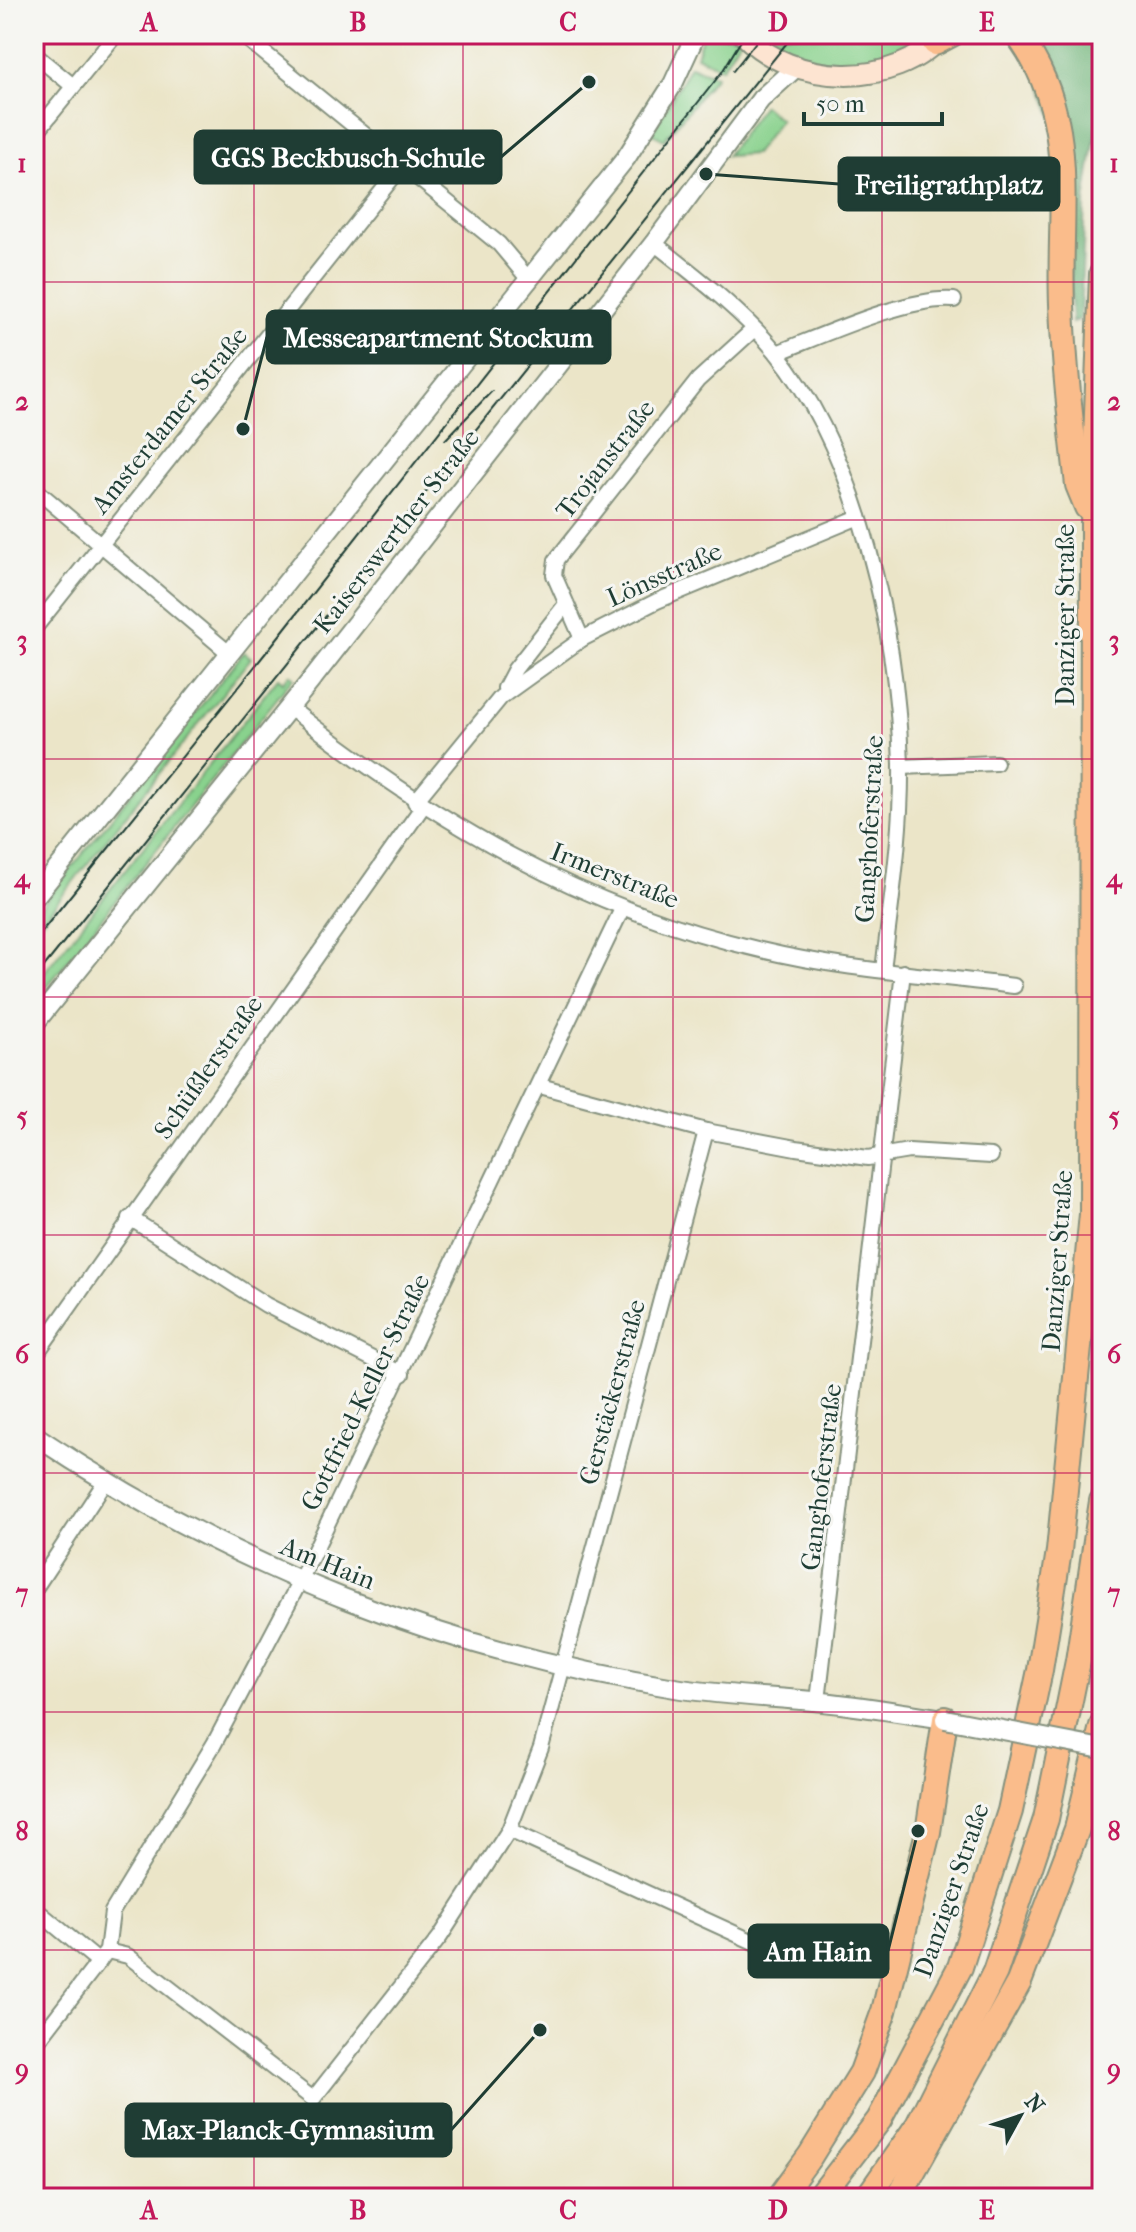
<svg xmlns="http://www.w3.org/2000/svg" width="1136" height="2232" font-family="'IM FELL French Canon',serif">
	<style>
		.green { fill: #89d28d; stroke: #548860; stroke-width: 2 }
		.forest { fill: #6eb478; stroke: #467856; stroke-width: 2 }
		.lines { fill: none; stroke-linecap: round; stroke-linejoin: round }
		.minor-casing { stroke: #85917e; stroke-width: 18 }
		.tertiary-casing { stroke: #85917e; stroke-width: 22 }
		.secondary-casing { stroke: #85917e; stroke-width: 24 }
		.trunk-casing { stroke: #85917e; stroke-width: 28 }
		.minor { stroke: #fff; stroke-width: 14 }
		.tertiary { stroke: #fff; stroke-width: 18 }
		.secondary { stroke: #fde4d1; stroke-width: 20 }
		.trunk { stroke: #fabc8b; stroke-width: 24 }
		.tram { stroke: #1f3d34; stroke-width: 2 }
		.tertiary-bridge-casing { stroke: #85917e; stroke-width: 22; stroke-linecap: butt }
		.tertiary-bridge { stroke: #fff; stroke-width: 18 }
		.grid { fill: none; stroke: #c2185b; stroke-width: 2; stroke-opacity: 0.55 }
		.labels { text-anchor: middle; stroke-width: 6; stroke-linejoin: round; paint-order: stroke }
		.street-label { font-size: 26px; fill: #1f3d34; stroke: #f6f6f2 }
		.leader { fill: none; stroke: #1f3d34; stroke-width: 3 }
		.callout-dot { fill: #1f3d34; stroke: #f6f6f2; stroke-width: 3 }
		.callout { fill: #1f3d34; stroke: #1f3d34; stroke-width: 3 }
		.callout-label { font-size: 28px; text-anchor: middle; font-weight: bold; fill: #fff }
		.neatline { fill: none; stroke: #c2185b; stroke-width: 3 }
		.grid-label { font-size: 26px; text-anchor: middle; font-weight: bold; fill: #c2185b }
	</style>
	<rect width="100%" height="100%" fill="#f6f6f2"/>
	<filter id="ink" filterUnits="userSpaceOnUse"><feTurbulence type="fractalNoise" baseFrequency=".0125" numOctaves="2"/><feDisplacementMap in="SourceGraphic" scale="16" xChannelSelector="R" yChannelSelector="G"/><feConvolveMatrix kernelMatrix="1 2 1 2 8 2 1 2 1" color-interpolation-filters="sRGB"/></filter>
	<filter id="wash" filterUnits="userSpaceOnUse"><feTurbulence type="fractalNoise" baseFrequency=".006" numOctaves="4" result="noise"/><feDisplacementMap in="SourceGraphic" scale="32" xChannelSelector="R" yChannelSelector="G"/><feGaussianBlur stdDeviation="1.8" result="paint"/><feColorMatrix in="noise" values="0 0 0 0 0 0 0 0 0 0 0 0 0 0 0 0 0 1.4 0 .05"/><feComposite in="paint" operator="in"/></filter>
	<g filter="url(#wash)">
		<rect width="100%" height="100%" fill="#ebe5c8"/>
		<g class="green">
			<polygon points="703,34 741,37 722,68 696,56"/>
			<path d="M 748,34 L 933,34 C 902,61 836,79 797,62 C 780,55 764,43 748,34 Z"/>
			<polygon points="690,66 716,76 664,140 652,133"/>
			<polygon points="763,105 780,120 754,154 726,156"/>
			<polygon points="244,652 251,658 34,931 34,915"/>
			<polygon points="290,674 294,677 34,1003 34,985 278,678 283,682"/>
		</g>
		<polygon class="forest" points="1021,34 1102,34 1102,94 1085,200 1080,319 1072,323 1066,150"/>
	</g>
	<g filter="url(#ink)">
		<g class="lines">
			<g class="minor-casing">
				<g id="minor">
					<polyline points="241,34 499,244 530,281"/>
					<polyline points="34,54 73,86"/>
					<polyline points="34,135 116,34"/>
					<path d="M 654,243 C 696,276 742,311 776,352 C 860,456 897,634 901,764 C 902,833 891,902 883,970"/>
					<path d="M 777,353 C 821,336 908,296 954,300"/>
					<polyline points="34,488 229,653"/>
					<polyline points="34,629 402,166"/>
					<polyline points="582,639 554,575 556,560 698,380 754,329"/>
					<polyline points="505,688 515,669 566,604"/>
					<path d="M 290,708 C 433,821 582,909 761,950 C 843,970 930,975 1014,986"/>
					<polyline points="901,767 996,763"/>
					<polyline points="415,802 501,697 582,639 657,601 859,517"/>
					<polyline points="540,1086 706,1131 796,1148 868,1158 909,1151 991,1156"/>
					<polyline points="130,1218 266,1305 402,1374"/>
					<polyline points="34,1357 423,806"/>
					<polyline points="34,1590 105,1482"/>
					<polyline points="818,1701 903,972"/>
					<polyline points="509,1830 795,1961 805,1943"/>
					<polyline points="34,1908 99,1962"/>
					<polyline points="107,1951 128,1956 313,2099 440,1937 509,1830 541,1748 706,1131"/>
					<polyline points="34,2046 107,1951 112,1912 214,1744 299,1583 622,909"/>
				</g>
			</g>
			<g class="tertiary-casing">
				<g id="tertiary">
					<polyline points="34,898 626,158 673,84 696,34"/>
					<polyline points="34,1024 309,683 654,243 761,99 795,68"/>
					<path d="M 34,1435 C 233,1568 444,1652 681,1689 C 724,1695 769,1697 813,1701 C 857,1705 901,1713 945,1719"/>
				</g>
			</g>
			<g class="secondary-casing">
				<path id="secondary" d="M 743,34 C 792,86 895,91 943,34"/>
			</g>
			<g class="trunk-casing">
				<g id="trunk">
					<path d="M 1017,34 C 1080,117 1058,207 1062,304 C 1064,364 1071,425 1078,485 L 1087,507"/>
					<polyline points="935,43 952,34"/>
					<polyline points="779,2198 810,2156 862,2072 884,2011 928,1832 945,1719"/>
					<polyline points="819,2198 879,2120 960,1967 1010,1811 1040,1670 1059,1551 1092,1214 1093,524 1102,274"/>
					<polyline points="867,2198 918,2125 995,1972 1046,1819 1078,1661 1102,1501"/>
					<polyline points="898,2198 1019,1982 1077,1829 1102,1726"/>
				</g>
			</g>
			<use href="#minor" class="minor"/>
			<use href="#tertiary" class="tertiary"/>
			<use href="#secondary" class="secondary"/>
			<use href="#trunk" class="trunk"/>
			<g class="tram">
				<polyline points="733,71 762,34"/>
				<polyline points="445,440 492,391"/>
				<polyline points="34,941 268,650 722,72 745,34"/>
				<polyline points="34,979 794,34"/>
			</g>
			<g class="tertiary-bridge-casing">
				<polyline id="tertiary-bridge" points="945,1719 1102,1749"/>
			</g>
			<use href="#tertiary-bridge" class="tertiary-bridge"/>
		</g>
	</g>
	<path class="grid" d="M 254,34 L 254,2198M 463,34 L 463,2198M 673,34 L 673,2198M 882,34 L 882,2198M 34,282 L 1102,282M 34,520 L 1102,520M 34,759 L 1102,759M 34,997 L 1102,997M 34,1235 L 1102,1235M 34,1473 L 1102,1473M 34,1712 L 1102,1712M 34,1950 L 1102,1950"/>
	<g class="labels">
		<g class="street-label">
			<text transform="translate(169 420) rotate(-51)" y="9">Amsterdamer Straße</text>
			<text transform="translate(605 459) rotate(-52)" y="9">Trojanstraße</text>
			<text transform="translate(396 531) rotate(-52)" y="9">Kaiserswerther Straße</text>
			<text transform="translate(664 574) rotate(-24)" y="9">Lönsstraße</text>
			<text transform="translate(1065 615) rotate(-90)" y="9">Danziger Straße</text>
			<text transform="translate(869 829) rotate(-87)" y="9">Ganghoferstraße</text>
			<text transform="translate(615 875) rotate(22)" y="9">Irmerstraße</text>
			<text transform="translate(208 1067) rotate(-55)" y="9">Schüßlerstraße</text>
			<text transform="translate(1057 1261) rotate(-86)" y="9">Danziger Straße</text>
			<text transform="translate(365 1392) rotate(-64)" y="9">Gottfried-Keller-Straße</text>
			<text transform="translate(612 1392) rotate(-75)" y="9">Gerstäckerstraße</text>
			<text transform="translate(821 1477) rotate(-83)" y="9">Ganghoferstraße</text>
			<text transform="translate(328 1563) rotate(22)" y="9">Am Hain</text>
			<text transform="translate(951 1890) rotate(-71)" y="9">Danziger Straße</text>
		</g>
	</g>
	<path class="leader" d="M589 82L501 157M706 174L839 184M243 429L267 337M918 1831L888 1951M540 2030L451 2130"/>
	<g class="callout-dot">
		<circle cx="589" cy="82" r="8"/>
		<circle cx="706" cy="174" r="8"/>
		<circle cx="243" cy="429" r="8"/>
		<circle cx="918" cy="1831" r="8"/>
		<circle cx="540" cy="2030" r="8"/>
	</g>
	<g class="callout">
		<rect x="195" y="131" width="306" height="52" rx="8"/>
		<rect x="839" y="158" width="220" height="52" rx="8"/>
		<rect x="267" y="311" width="343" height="52" rx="8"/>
		<rect x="749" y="1925" width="139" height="52" rx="8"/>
		<rect x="126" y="2104" width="325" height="52" rx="8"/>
	</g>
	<g class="callout-label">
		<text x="348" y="167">GGS Beckbusch-Schule</text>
		<text x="949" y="194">Freiligrathplatz</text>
		<text x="438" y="347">Messeapartment Stockum</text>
		<text x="818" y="1961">Am Hain</text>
		<text x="288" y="2139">Max-Planck-Gymnasium</text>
	</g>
	<rect width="1136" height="2232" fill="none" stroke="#f6f6f2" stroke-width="88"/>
	<g transform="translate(1020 2116) rotate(50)" stroke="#f6f6f2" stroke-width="6" paint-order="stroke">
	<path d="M0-6L14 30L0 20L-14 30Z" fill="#1f3d34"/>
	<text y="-12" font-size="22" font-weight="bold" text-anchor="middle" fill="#1f3d34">N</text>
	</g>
	<path d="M804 112v12h138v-12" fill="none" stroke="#1f3d34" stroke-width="4"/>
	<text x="816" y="112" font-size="24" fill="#1f3d34" stroke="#f6f6f2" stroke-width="6" paint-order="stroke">50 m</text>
	<rect x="44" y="44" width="1048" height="2144" class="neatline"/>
	<g class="grid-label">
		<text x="149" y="31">A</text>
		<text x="358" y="31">B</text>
		<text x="568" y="31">C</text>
		<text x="778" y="31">D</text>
		<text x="987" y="31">E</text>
		<text x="22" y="172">1</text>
		<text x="1114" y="172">1</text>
		<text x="22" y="410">2</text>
		<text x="1114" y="410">2</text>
		<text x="22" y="649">3</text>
		<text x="1114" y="649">3</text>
		<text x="22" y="887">4</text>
		<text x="1114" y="887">4</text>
		<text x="22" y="1125">5</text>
		<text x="1114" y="1125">5</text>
		<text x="22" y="1363">6</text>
		<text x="1114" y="1363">6</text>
		<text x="22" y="1602">7</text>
		<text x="1114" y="1602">7</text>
		<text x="22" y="1840">8</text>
		<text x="1114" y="1840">8</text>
		<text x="22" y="2078">9</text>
		<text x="1114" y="2078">9</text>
		<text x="149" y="2219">A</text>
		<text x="358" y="2219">B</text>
		<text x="568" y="2219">C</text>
		<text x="778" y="2219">D</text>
		<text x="987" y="2219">E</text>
	</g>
</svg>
